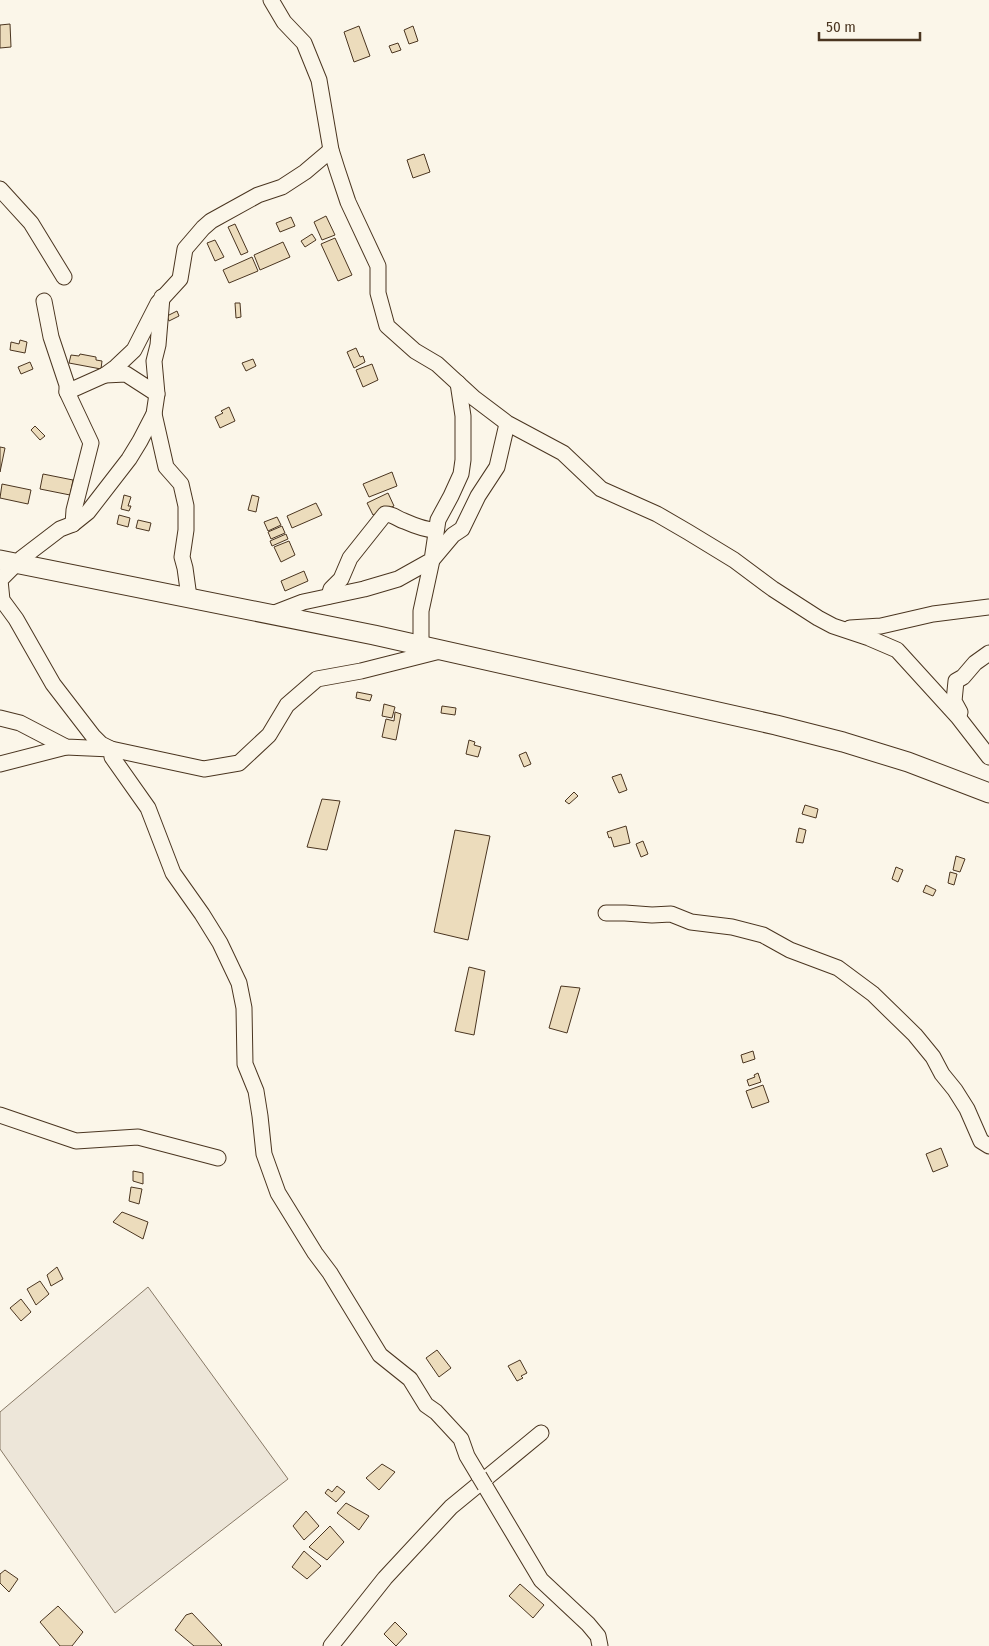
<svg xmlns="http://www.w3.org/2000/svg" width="989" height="1646" font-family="'Fira Sans Condensed',sans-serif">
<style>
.green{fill:#ede6d9;stroke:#887966}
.building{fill:#ecdcbc;stroke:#4a3520}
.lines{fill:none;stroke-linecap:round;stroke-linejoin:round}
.minor-casing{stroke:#4a3520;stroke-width:17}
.major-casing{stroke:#4a3520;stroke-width:21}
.minor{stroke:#fbf6e9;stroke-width:15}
.major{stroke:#fbf6e9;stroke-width:19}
.minor-bridge-casing{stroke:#4a3520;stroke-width:17;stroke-linecap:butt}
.minor-bridge{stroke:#fbf6e9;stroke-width:15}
</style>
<rect width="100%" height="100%" fill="#fbf6e9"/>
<path class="green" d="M148,1287L288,1479L115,1613L0,1449V1412Z"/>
<g class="building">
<path d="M10,24L11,47L0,48V25Z"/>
<path d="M359,26L370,56L354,62L344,32Z"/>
<path d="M413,26L418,41L409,44L404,30Z"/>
<path d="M398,43L401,50L392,53L389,46Z"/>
<path d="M424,154L430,172L413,178L407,160Z"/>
<path d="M326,216L335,235L322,240L314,222Z"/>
<path d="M291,217L295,226L280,232L276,223Z"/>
<path d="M235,224L248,252L241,255L228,227Z"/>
<path d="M312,234L316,240L305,247L301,241Z"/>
<path d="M335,238L352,275L338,281L321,244Z"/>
<path d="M215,240L224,257L215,261L207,243Z"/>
<path d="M283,242L290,257L260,270L254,255Z"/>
<path d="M252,257L258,271L229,283L223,270Z"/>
<path d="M235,303H240L241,317L236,318Z"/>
<path d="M177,311L179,316L169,321L167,316Z"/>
<path d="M20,340L27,342L25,353L10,350L11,342L19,344Z"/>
<path d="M356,348L360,357L363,356L365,362L354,368L347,352Z"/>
<path d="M80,354L96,357V360L102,361L101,369L69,363L71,355L79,356Z"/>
<path d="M253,359L256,366L246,371L242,363Z"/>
<path d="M30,362L33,369L21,374L18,367Z"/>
<path d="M372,364L378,380L363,387L356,370Z"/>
<path d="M229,407L235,421L220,428L215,417L223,413L221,411Z"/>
<path d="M35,426L45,436L40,440L31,430Z"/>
<path d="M0,447L5,448L0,472Z"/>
<path d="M392,472L397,486L369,497L363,484Z"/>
<path d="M43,474L73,480L70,495L40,489Z"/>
<path d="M2,484L31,490L28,504L0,498Z"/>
<path d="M388,493L394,506L373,515L367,503Z"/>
<path d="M124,495L131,497L128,506H131L129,511L121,509Z"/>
<path d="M252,495L259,497L256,512L248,510Z"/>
<path d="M316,503L322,515L292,528L287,516Z"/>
<path d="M119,515L130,518L128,527L117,524Z"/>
<path d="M277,517L281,525L268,531L264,522Z"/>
<path d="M138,520L151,523L149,531L136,528Z"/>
<path d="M282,526L285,533L271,539L268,532Z"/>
<path d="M286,534L288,539L272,546L270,541Z"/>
<path d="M289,541L295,555L281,562L274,547Z"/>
<path d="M304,571L308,581L285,591L281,581Z"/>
<path d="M357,692L372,695L370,701L356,698Z"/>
<path d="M384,704L395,707L392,718L382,716Z"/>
<path d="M442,706L456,708L455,715L441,713Z"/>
<path d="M395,712L401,714L396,740L382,737L386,719L394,721Z"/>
<path d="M469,740L475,742L474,745L481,747L478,757L466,754Z"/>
<path d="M526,752L531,764L524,767L519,755Z"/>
<path d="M621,774L627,790L619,793L612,777Z"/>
<path d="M574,792L578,796L569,804L565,801Z"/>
<path d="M322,799L340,801L327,850L307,847Z"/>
<path d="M805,805L818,809L816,818L802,814Z"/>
<path d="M626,826L630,843L614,847L611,837L609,838L607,832Z"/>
<path d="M799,828L806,830L803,843L796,842Z"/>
<path d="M455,830L490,836L468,940L434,932Z"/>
<path d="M643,841L648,854L641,857L636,844Z"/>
<path d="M956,856L965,859L960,872L953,870Z"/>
<path d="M896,867L903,870L898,882L892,879Z"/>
<path d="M950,872L957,874L954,885L948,883Z"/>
<path d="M926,885L936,890L933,896L923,892Z"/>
<path d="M469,967L485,971L474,1035L455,1031Z"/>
<path d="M561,986L580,988L567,1033L549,1028Z"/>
<path d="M753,1051L755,1059L743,1063L741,1055Z"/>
<path d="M758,1073L761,1082L749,1086L747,1080L755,1077L754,1075Z"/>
<path d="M763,1085L769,1102L752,1108L746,1091Z"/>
<path d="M941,1148L948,1166L933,1172L926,1154Z"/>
<path d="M133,1171L143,1173V1184L133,1181Z"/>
<path d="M131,1187L142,1189L139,1204L129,1201Z"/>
<path d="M122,1212L148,1222L143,1239L113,1222Z"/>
<path d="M57,1267L63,1279L51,1286L47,1275Z"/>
<path d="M40,1281L49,1294L36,1305L27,1289Z"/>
<path d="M21,1299L31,1312L21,1321L10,1308Z"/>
<path d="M437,1350L451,1368L439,1377L426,1358Z"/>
<path d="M520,1360L527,1373L521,1376L523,1378L517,1381L508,1366Z"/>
<path d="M382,1464L395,1472L379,1490L366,1478Z"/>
<path d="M337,1486L345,1492L336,1502L325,1493L328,1489L332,1492Z"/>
<path d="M346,1503L369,1516L359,1530L337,1513Z"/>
<path d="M306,1511L319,1526L304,1540L293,1526Z"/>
<path d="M330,1526L344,1542L327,1560L309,1547Z"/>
<path d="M304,1551L321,1566L307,1579L292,1567Z"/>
<path d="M5,1570L18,1579L9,1592L0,1583V1574Z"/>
<path d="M520,1584L544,1605L533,1618L509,1596Z"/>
<path d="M58,1606L83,1632L72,1646H60L40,1622Z"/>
<path d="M192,1613L222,1645L221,1646H194L175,1630L186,1615Z"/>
<path d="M395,1622L407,1634L396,1646L384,1634Z"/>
</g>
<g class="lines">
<defs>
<g id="minor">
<path d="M271,0L284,22L304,43L319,80L331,150L337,169L348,202L378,266V293L387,326L415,351L437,364L474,398L507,423L563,453L601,489L657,514L688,532L734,560L773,589L818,618L833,626L869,638L897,650L958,717L989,757"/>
<path d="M0,189L31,223L64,277"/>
<path d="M162,297L158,345L154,361L157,394L154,414L140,441L129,459L88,512L73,524L60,529L22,558L0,580L2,600L16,619L53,684L93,736L101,744L111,749L112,757L148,808L173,873L202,914L220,943L239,983L244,1008L245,1064L256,1091L260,1116L264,1154L278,1193L315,1253L330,1273L380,1355L410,1379L426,1405L436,1412L461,1439L467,1456L479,1476"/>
<path d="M44,301L51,337L67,385V392L91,443L74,510L73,524"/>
<path d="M105,375L126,374L157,394"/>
<path d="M67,392L105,375L116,367L134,350L158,303L180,279L185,249L203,228L211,221L258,195L282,187L305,172L331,150"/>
<path d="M154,414L166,467L181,484L186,506V530L182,557L185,568L189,597"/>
<path d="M329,596L331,589L341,579L350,558L385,514C392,513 397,519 404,521C413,525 426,530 435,530"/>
<path d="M272,614L303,602L364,589L398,579L432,560L438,520L451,496L461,474L463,460V416L458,383"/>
<path d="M850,628L881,626L933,614L989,607"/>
<path d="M419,645L421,639V611L432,560L453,535L462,529L478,496L497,467L507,424"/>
<path d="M959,716L960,712L954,701L956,681L963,677L975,663L989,653"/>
<path d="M0,718L20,723L66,747L111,749L204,769L239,763L269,735L287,705L317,679L361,671L440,651"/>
<path d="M0,764L66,747"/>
<path d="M606,913H625L652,915L671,914L691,922L732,927L763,935L790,950L838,968L873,994L915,1035L933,1057L942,1074L955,1090L967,1109L981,1141L989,1146"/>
<path d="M0,1115L76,1141L138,1137L218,1158"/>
<path d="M485,1486L541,1580L588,1624L598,1636L600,1646"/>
<path d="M331,1646L385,1578L451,1507L541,1433"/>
</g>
<path id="major" d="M0,560L374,635L776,725L843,742L908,762L989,793"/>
</defs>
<use href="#minor" class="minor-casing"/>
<use href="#major" class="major-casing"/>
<use href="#minor" class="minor"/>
<use href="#major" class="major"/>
<defs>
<path id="minor-bridge" d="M479,1476L485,1486"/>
</defs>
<use href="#minor-bridge" class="minor-bridge-casing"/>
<use href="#minor-bridge" class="minor-bridge"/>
</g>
<path d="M819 32v8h101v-8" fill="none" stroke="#4a3520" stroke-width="2.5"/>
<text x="826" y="32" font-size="15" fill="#4a3520" stroke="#fbf6e9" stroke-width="4" paint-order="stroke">50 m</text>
</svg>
